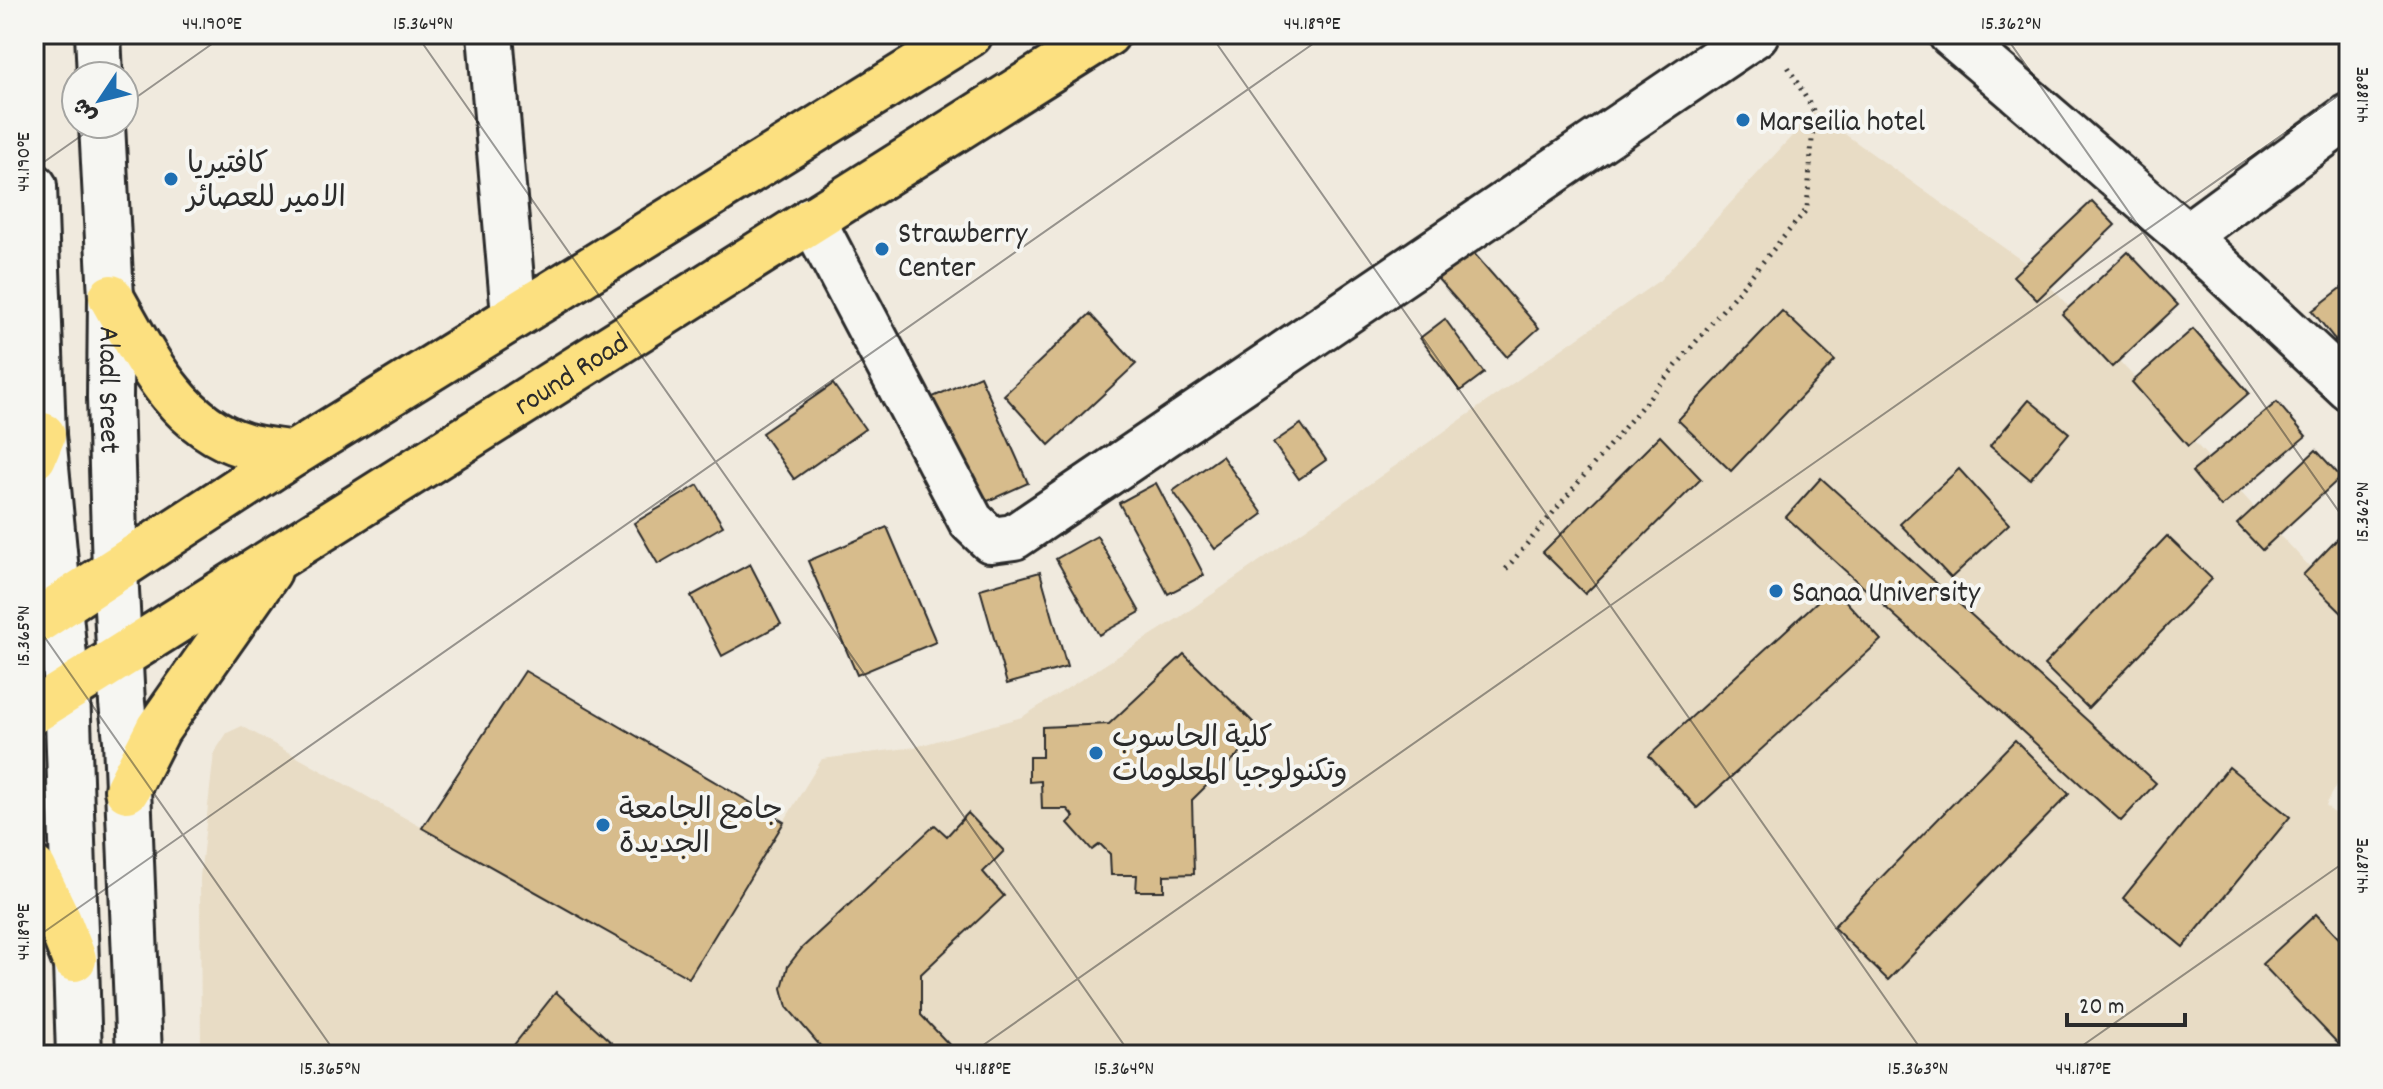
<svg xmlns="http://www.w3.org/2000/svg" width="2383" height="1089" font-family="Dekko,'Playpen Sans Arabic',sans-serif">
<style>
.built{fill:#e8dcc5}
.building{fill:#d7bc8c;stroke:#2b2b2b;stroke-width:2}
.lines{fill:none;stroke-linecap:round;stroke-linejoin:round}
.minor-casing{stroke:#2b2b2b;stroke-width:50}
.major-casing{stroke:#2b2b2b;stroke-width:50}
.path{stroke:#2b2b2b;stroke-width:5;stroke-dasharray:2 6;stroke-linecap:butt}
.minor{stroke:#f6f6f2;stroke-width:44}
.major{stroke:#fce080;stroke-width:44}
.ticks{fill:none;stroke:#2b2b2b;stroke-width:2;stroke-opacity:0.45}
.poi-dot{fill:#1f6fb2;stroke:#f6f6f2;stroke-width:3}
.labels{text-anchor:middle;stroke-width:8;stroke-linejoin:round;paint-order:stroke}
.poi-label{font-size:30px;fill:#2b2b2b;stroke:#f6f6f2;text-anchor:start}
.street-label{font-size:30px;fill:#2b2b2b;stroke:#f6f6f2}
.neatline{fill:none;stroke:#2b2b2b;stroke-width:3}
.ticks-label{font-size:20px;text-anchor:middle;fill:#2b2b2b}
</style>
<rect width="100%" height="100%" fill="#f0eade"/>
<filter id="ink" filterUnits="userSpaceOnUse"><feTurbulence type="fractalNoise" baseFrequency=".0125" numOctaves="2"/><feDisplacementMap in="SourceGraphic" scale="16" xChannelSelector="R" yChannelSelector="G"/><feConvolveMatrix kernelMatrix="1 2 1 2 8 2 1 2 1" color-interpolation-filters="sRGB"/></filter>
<g filter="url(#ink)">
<path class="built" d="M1814,112L2035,270L2322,580L2349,602V763L2326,805L2349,829V1055H201L200,877L214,753L227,733L242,726L689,978L822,759L915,747L1022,717L1180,617L1660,280Z"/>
<g class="building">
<path d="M2092,201L2115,225L2037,300L2013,276Z"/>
<path d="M1471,250L1539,328L1507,357L1438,279Z"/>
<path d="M2128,252L2178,305L2112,367L2062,314Z"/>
<path d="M2349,282V357L2312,311Z"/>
<path d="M1782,311L1835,361L1731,471L1678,420Z"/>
<path d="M1090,314L1136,364L1049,445L1004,395Z"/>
<path d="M1445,319L1484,373L1460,391L1420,338Z"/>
<path d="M2193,329L2249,393L2188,446L2132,382Z"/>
<path d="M980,376L1028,483L957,515L908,408Z"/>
<path d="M833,384L865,429L794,479L762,433Z"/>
<path d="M2029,400L2069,433L2030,479L1990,446Z"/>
<path d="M2277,402L2306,436L2221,507L2192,472Z"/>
<path d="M1301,424L1326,460L1299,479L1273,443Z"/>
<path d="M1660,436L1701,479L1585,594L1543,552Z"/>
<path d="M2316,450L2341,477L2262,550L2237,524Z"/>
<path d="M1222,456L1263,514L1215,549L1173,491Z"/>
<path d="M1959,469L2009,524L1951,578L1900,524Z"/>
<path d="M1821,478L2156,783L2121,821L1786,517Z"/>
<path d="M1156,483L1204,575L1168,594L1119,503Z"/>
<path d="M698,485L723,526L658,564L634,523Z"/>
<path d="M887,527L936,642L857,675L808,561Z"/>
<path d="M2349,527V620L2303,575Z"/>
<path d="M1097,536L1140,612L1099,635L1056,559Z"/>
<path d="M2167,536L2212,579L2088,708L2044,665Z"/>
<path d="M750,564L781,624L722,656L691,596Z"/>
<path d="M1040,572L1067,667L1007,684L980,589Z"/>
<path d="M1833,587L1881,640L1697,808L1649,756Z"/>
<path d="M1184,654L1262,731L1192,800L1194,874L1164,875V891H1136L1137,875H1111L1110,854L1100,844L1092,850L1068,823L1074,817L1067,809H1042L1041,781L1029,782V757H1042V727L1109,724Z"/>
<path d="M525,671L784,822L689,978L422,828Z"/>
<path d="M2015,740L2069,794L1888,980L1833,927Z"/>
<path d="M2229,767L2290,817L2183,947L2123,898Z"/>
<path d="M968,813L1004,851L983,872L1004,896L921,974V1015L959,1055H828L787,1007L782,988L788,966L802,948L935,825L947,836Z"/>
<path d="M2316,914L2349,949V1055L2262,964Z"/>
<path d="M556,992L625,1055H506Z"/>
</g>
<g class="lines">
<defs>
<g id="minor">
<path d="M98,34L100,76"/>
<path d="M490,34L514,315"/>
<path d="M1951,34L2186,236L2349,388"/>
<path id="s1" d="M102,124L111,297L110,397L115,571L122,703L126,740L139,1055"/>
<path d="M34,186L43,435L67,688L79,1055"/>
<path d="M812,219L971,521L991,540L1014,537L1756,34"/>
<path d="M2186,236L2349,116"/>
</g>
<g id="major">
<path d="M111,297C143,353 177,426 244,445C260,450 277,451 293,454"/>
<path d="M34,457L43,435"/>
<path d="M34,623L293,454L970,34"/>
<path id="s2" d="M34,711L1107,34"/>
<path d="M127,790L158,729L269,571"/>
<path d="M34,869L59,921L74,959"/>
</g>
</defs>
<use href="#minor" class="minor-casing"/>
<use href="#major" class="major-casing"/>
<path class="path" d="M1506,569L1807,209L1814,112L1786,63"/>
<use href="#minor" class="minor"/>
<use href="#major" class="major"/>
</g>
</g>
<path class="ticks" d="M416,34L1131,1055M1210,34L1925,1055M2004,34L2349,526M124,106L226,34M34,169L98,124M34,622L337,1055M34,939L1327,34M969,1055L2349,88M2069,1055L2349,859"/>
<g class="poi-dot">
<circle cx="1743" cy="120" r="8"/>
<circle cx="171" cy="179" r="8"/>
<circle cx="882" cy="249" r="8"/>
<circle cx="1776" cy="591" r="8"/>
<circle cx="1096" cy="753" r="8"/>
<circle cx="603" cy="825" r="8"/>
</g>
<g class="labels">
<g class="poi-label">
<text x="1759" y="130">Marseilia hotel</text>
<text x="187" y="172">كافتيريا<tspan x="187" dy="34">الامير للعصائر</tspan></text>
<text x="898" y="242">Strawberry<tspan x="898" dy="34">Center</tspan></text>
<text x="1792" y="601">Sanaa University</text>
<text x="1112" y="746">كلية الحاسوب<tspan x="1112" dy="34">وتكنولوجيا المعلومات</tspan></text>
<text x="619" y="818">جامع الجامعة<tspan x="619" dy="34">الجديدة</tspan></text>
</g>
<g class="street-label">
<text dy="10" stroke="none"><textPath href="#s2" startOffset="634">round Road</textPath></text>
<text dy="10" stroke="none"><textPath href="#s1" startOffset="266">Aladl Sreet</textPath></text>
</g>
</g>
<rect width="2383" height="1089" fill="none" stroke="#f6f6f2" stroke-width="88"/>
<g transform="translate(100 100) rotate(235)"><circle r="38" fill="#f6f6f2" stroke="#a5a5a2" stroke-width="2"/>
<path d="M0-6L14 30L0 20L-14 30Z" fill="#1f6fb2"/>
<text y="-12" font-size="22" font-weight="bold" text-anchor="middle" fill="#2b2b2b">ش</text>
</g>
<path d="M2067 1013v12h118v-12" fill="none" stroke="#2b2b2b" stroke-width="4"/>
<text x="2079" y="1013" font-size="24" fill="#2b2b2b" stroke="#f6f6f2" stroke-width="6" paint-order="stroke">20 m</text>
<rect x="44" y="44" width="2295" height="1001" class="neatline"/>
<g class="ticks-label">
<text x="212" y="29">44.190°E</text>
<text x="423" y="29">15.364°N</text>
<text x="1312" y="29">44.189°E</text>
<text x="2011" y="29">15.362°N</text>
<text transform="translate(2361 95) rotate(-90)" y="7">44.188°E</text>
<text transform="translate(22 162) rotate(-90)" y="7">44.190°E</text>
<text transform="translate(2361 512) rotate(-90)" y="7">15.362°N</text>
<text transform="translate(22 636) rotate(-90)" y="7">15.365°N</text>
<text transform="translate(2361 866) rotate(-90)" y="7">44.187°E</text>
<text transform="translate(22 932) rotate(-90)" y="7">44.189°E</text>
<text x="330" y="1074">15.365°N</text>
<text x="983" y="1074">44.188°E</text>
<text x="1124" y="1074">15.364°N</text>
<text x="1918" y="1074">15.363°N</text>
<text x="2083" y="1074">44.187°E</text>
</g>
</svg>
